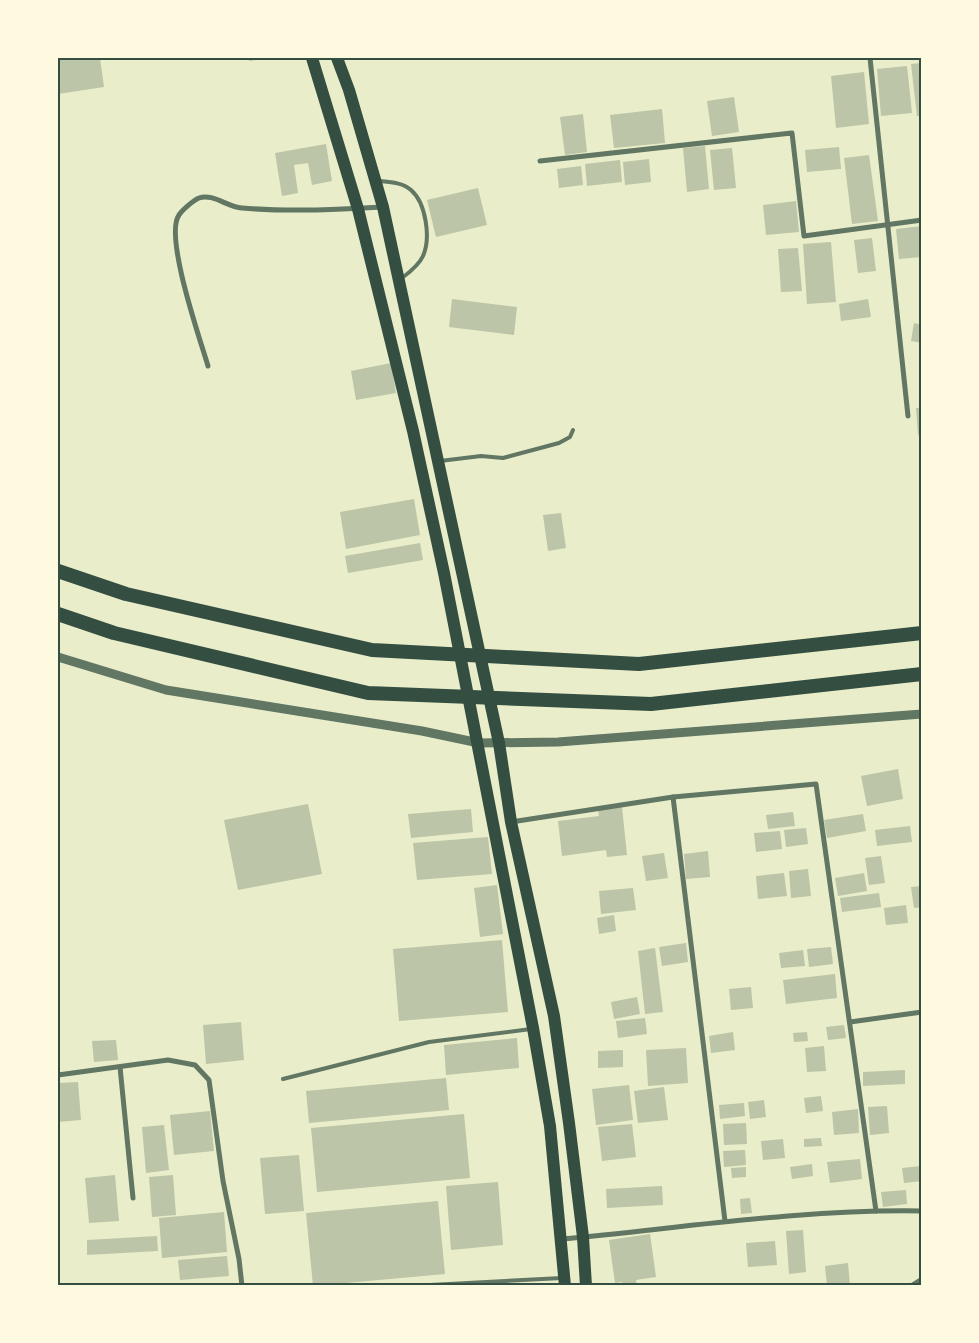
<svg xmlns="http://www.w3.org/2000/svg" width="979" height="1343" font-family="Cabin,sans-serif">
<style>
.building{fill:#bcc5a7}
.lines{fill:none;stroke-linecap:round;stroke-linejoin:round}
.service{stroke:#617663;stroke-width:4}
.minor{stroke:#617663;stroke-width:5}
.tertiary{stroke:#617663;stroke-width:9}
.primary{stroke:#344e41;stroke-width:12}
.trunk{stroke:#344e41;stroke-width:14}
.neatline{fill:none;stroke:#344e41;stroke-width:2}
</style>
<rect width="100%" height="100%" fill="#e9edc9"/>
<g class="building">
<path d="M58,58H100L104,87L58,94Z"/>
<path d="M249,58H262V59L249,61Z"/>
<path d="M922,63V116H917L911,64Z"/>
<path d="M907,66L912,113L881,116L877,69Z"/>
<path d="M864,72L869,124L836,128L831,76Z"/>
<path d="M734,97L739,132L712,136L707,101Z"/>
<path d="M662,109L665,143L614,148L610,115Z"/>
<path d="M583,114L587,152L565,155L560,117Z"/>
<path d="M326,144L332,181L312,185L308,163L294,165L298,193L282,196L275,153Z"/>
<path d="M705,146L709,189L687,192L683,148Z"/>
<path d="M839,147L841,169L807,172L805,150Z"/>
<path d="M732,148L736,188L714,190L710,150Z"/>
<path d="M869,155L878,221L852,224L844,158Z"/>
<path d="M649,159L651,182L625,185L623,162Z"/>
<path d="M620,160L622,182L587,186L585,164Z"/>
<path d="M581,166L583,185L559,188L557,169Z"/>
<path d="M478,188L487,225L436,237L427,200Z"/>
<path d="M796,201L799,232L766,235L763,205Z"/>
<path d="M922,226V257L899,259L896,229Z"/>
<path d="M872,238L876,271L858,273L854,240Z"/>
<path d="M831,242L836,302L807,304L803,244Z"/>
<path d="M798,248L802,291L781,292L778,249Z"/>
<path d="M452,299L517,307L514,335L449,327Z"/>
<path d="M868,299L871,317L841,321L839,304Z"/>
<path d="M914,323L922,325V343L911,341Z"/>
<path d="M391,363L396,393L356,400L351,371Z"/>
<path d="M916,408H922V434L918,435Z"/>
<path d="M414,499L420,535L346,549L340,512Z"/>
<path d="M561,513L566,548L548,551L543,515Z"/>
<path d="M420,543L423,560L348,573L345,556Z"/>
<path d="M898,769L903,799L867,806L861,776Z"/>
<path d="M308,804L322,874L238,890L224,820Z"/>
<path d="M622,807L627,855L607,857L606,850L562,856L558,821L599,816L598,810Z"/>
<path d="M471,809L473,832L411,838L408,814Z"/>
<path d="M793,812L795,826L768,829L766,815Z"/>
<path d="M863,814L866,831L827,838L824,820Z"/>
<path d="M910,826L912,842L877,846L875,830Z"/>
<path d="M806,828L808,844L786,847L784,830Z"/>
<path d="M780,831L782,849L756,852L754,833Z"/>
<path d="M488,837L492,874L417,880L413,843Z"/>
<path d="M708,851L710,877L686,879L684,854Z"/>
<path d="M664,853L668,878L646,881L642,856Z"/>
<path d="M881,856L885,883L869,885L865,858Z"/>
<path d="M808,869L811,896L791,898L789,871Z"/>
<path d="M784,873L787,896L758,899L756,876Z"/>
<path d="M864,873L867,891L838,896L835,878Z"/>
<path d="M497,885L503,934L480,937L474,888Z"/>
<path d="M922,886V907L914,908L911,887Z"/>
<path d="M633,888L636,910L601,914L599,891Z"/>
<path d="M879,893L881,907L842,912L840,898Z"/>
<path d="M906,905L908,923L886,925L884,908Z"/>
<path d="M614,915L616,931L599,934L597,918Z"/>
<path d="M502,940L508,1012L399,1021L393,949Z"/>
<path d="M686,943L688,962L662,966L659,947Z"/>
<path d="M831,947L833,964L809,967L807,949Z"/>
<path d="M655,948L663,1012L645,1014L638,951Z"/>
<path d="M803,950L805,966L781,968L779,953Z"/>
<path d="M835,974L837,998L786,1004L783,980Z"/>
<path d="M751,987L753,1008L731,1010L729,989Z"/>
<path d="M637,997L640,1014L614,1019L611,1002Z"/>
<path d="M645,1018L647,1034L618,1038L616,1021Z"/>
<path d="M241,1022L244,1060L206,1064L203,1025Z"/>
<path d="M844,1025L846,1038L828,1040L826,1027Z"/>
<path d="M733,1032L735,1050L711,1053L709,1036Z"/>
<path d="M807,1032L808,1041L794,1042L793,1033Z"/>
<path d="M517,1038L519,1068L446,1075L444,1045Z"/>
<path d="M116,1040L118,1060L94,1062L92,1041Z"/>
<path d="M824,1046L826,1071L807,1072L805,1048Z"/>
<path d="M686,1048L688,1083L648,1086L646,1050Z"/>
<path d="M623,1050V1067L598,1068V1051Z"/>
<path d="M905,1070V1084L863,1086V1072Z"/>
<path d="M446,1078L449,1110L309,1123L306,1091Z"/>
<path d="M78,1082L81,1120L58,1122V1083Z"/>
<path d="M629,1085L633,1120L596,1125L592,1089Z"/>
<path d="M664,1087L668,1120L638,1123L634,1091Z"/>
<path d="M821,1096L823,1111L806,1113L804,1098Z"/>
<path d="M764,1100L766,1117L750,1119L748,1102Z"/>
<path d="M744,1103L745,1116L720,1119L719,1105Z"/>
<path d="M887,1106L889,1133L870,1135L868,1107Z"/>
<path d="M858,1109L859,1133L834,1135L832,1112Z"/>
<path d="M210,1111L214,1151L174,1155L170,1115Z"/>
<path d="M464,1114L470,1178L317,1192L311,1128Z"/>
<path d="M746,1123L747,1144L724,1145L723,1124Z"/>
<path d="M632,1124L636,1157L602,1161L598,1127Z"/>
<path d="M164,1125L169,1170L146,1173L142,1127Z"/>
<path d="M821,1138L822,1146L804,1147V1139Z"/>
<path d="M783,1139L785,1158L763,1160L761,1141Z"/>
<path d="M745,1150L746,1165L724,1167L723,1151Z"/>
<path d="M299,1155L304,1211L265,1214L260,1158Z"/>
<path d="M860,1159L862,1179L830,1183L827,1162Z"/>
<path d="M812,1164L813,1176L792,1179L790,1167Z"/>
<path d="M921,1166L922,1181L904,1183L902,1168Z"/>
<path d="M746,1167V1177L732,1178L731,1168Z"/>
<path d="M115,1175L119,1221L89,1223L85,1178Z"/>
<path d="M173,1175L176,1215L152,1217L149,1177Z"/>
<path d="M498,1182L503,1245L451,1250L446,1186Z"/>
<path d="M662,1186L663,1205L607,1208L606,1189Z"/>
<path d="M906,1190L907,1204L883,1207L881,1192Z"/>
<path d="M750,1198L752,1213L741,1214L740,1199Z"/>
<path d="M438,1201L445,1274L313,1286L306,1213Z"/>
<path d="M224,1212L227,1252L162,1258L159,1218Z"/>
<path d="M803,1230L806,1272L789,1274L786,1231Z"/>
<path d="M650,1234L656,1277L636,1280L637,1286H623L622,1282L615,1283L609,1240Z"/>
<path d="M157,1236L158,1251L87,1255V1240Z"/>
<path d="M775,1241L777,1265L748,1267L746,1243Z"/>
<path d="M227,1256L229,1276L180,1280L178,1260Z"/>
<path d="M848,1263L850,1286H827L825,1266Z"/>
</g>
<g class="lines">
<g class="service">
<path d="M378,181C389,182 402,182 411,190C426,203 431,238 423,256C419,265 410,272 402,278"/>
<path d="M440,461L481,456L503,458L559,443L570,437L573,430"/>
<path d="M283,1079L429,1042L531,1029"/>
<path d="M411,1286L562,1278"/>
</g>
<g class="minor">
<path d="M870,58L908,416"/>
<path d="M540,161L792,133L804,236L922,220"/>
<path d="M208,366C200,339 164,236 179,215C182,210 194,200 199,198C213,193 227,207 242,208C289,212 336,210 382,207"/>
<path d="M673,797L725,1221"/>
<path d="M511,822L673,797L816,784L876,1211"/>
<path d="M850,1022L922,1012"/>
<path d="M120,1067L133,1198"/>
<path d="M58,1075L168,1060L195,1065L209,1080L223,1181L239,1259L242,1286"/>
<path d="M562,1239C682,1228 801,1209 922,1211"/>
<path d="M911,1286L922,1279"/>
</g>
<path class="tertiary" d="M58,657L166,690L422,731L479,743L558,742L922,714"/>
<g class="primary">
<path d="M312,58L358,209L413,431L444,573L533,1028L550,1126L565,1286"/>
<path d="M337,58L349,90L383,207L499,743L511,822L554,1016L569,1123L583,1237L586,1286"/>
</g>
<g class="trunk">
<path d="M58,571L126,594L372,650L639,664L922,633"/>
<path d="M58,614L114,633L368,693L651,704L922,674"/>
</g>
</g>
<rect width="979" height="1343" fill="none" stroke="#fefae0" stroke-width="118"/>
<rect x="59" y="59" width="861" height="1225" class="neatline"/>
</svg>
